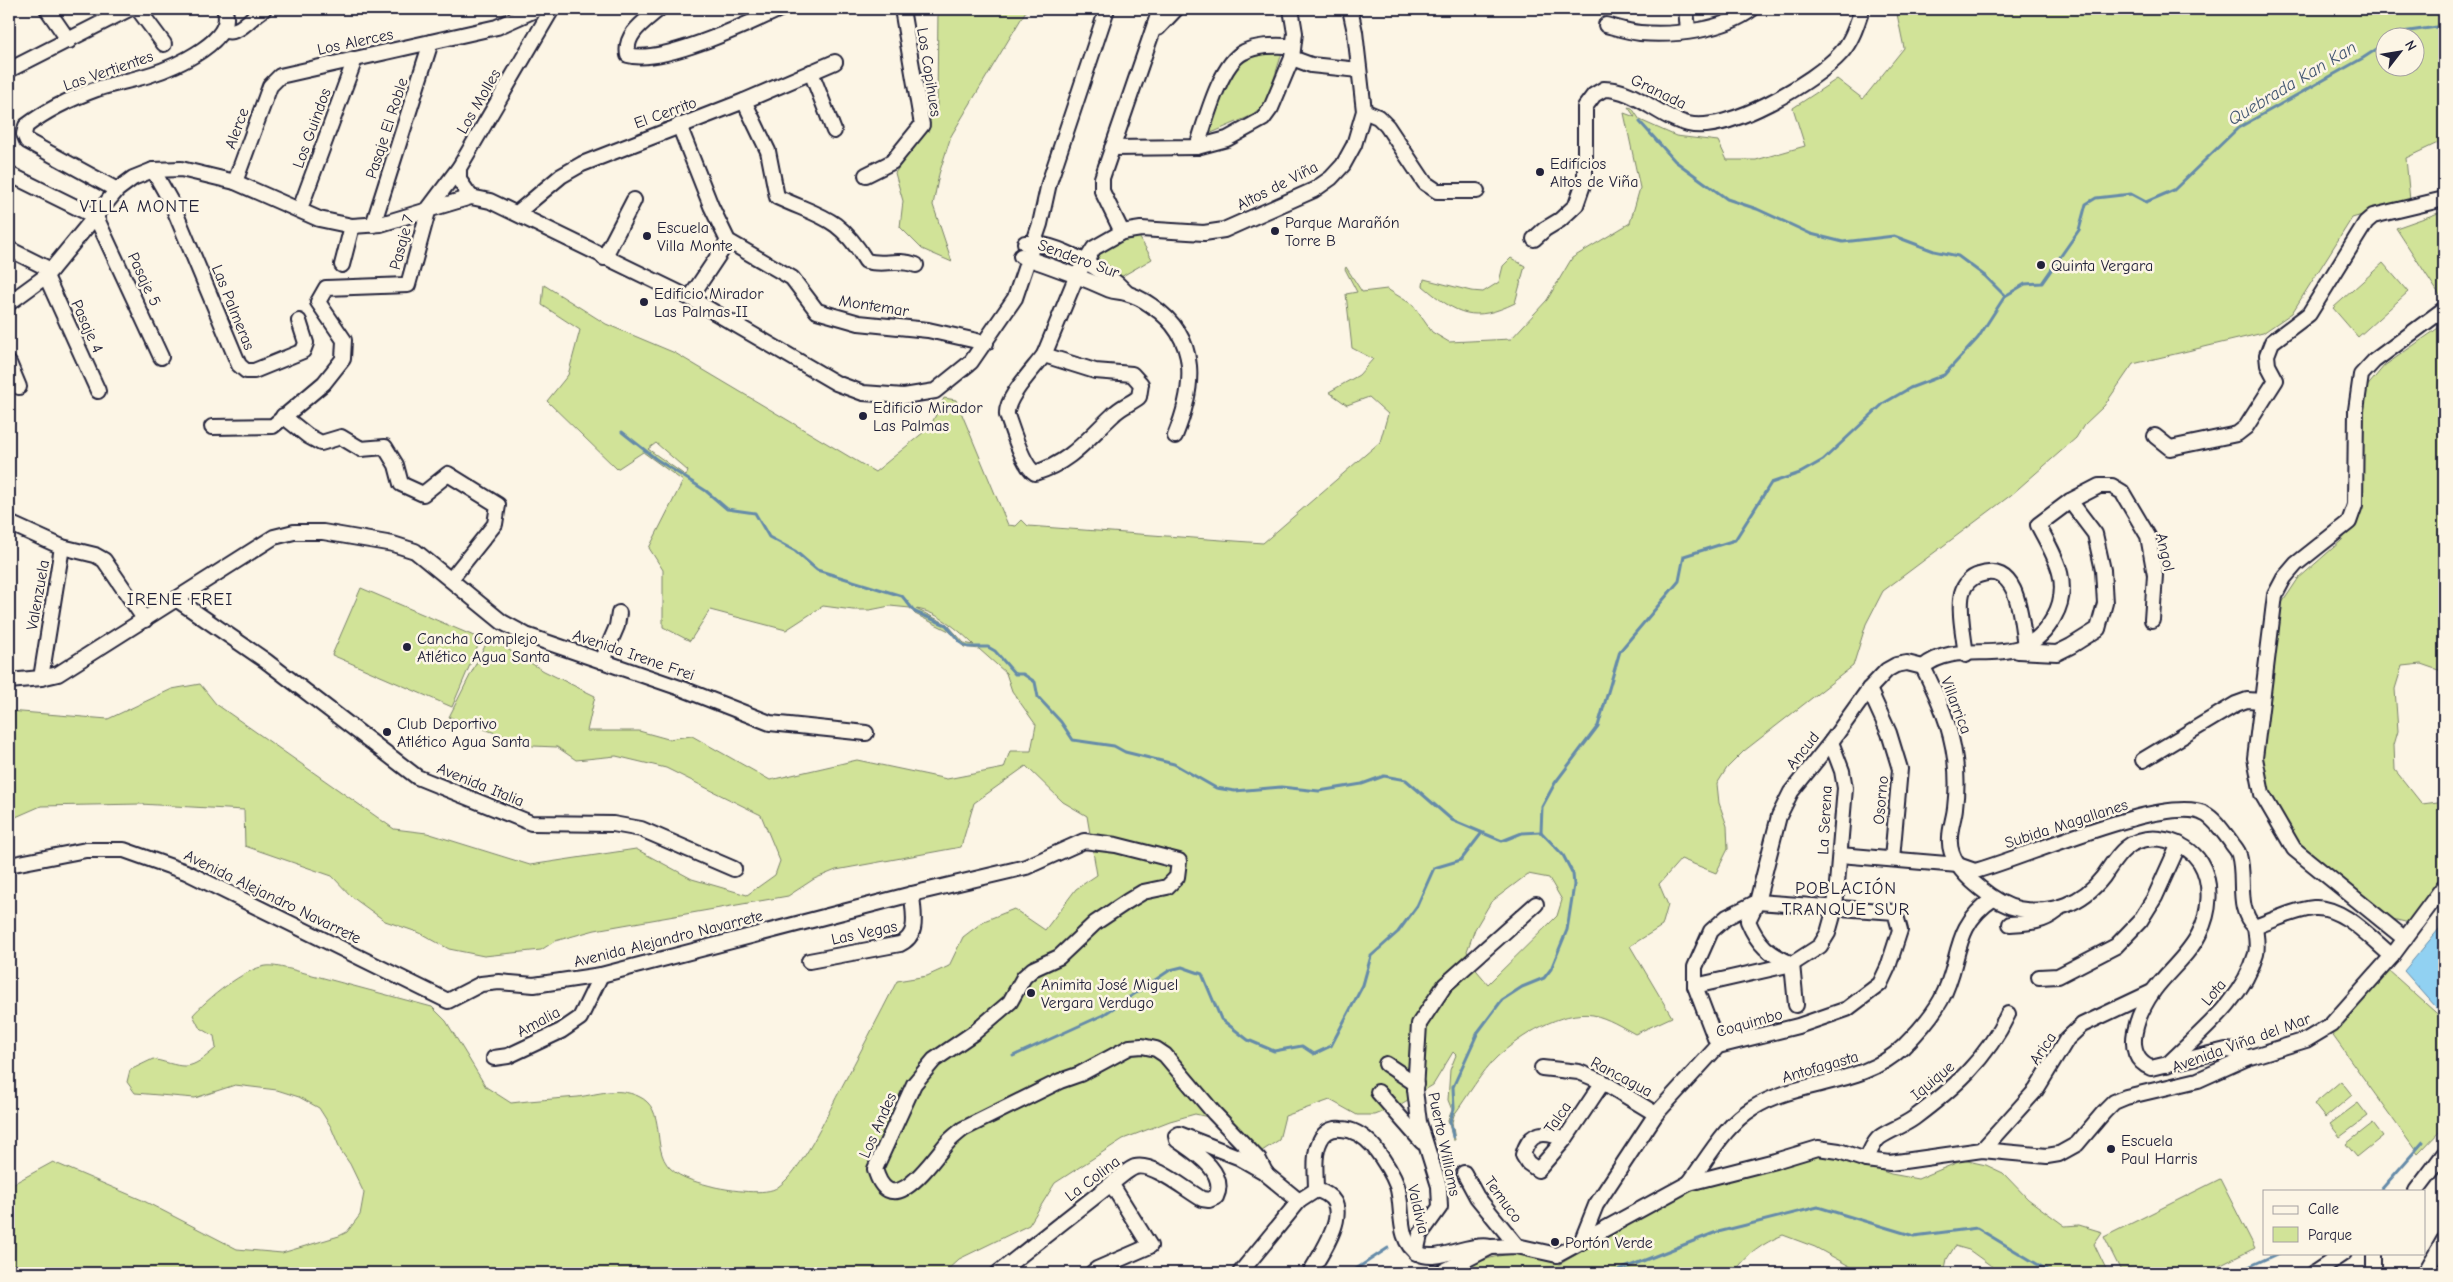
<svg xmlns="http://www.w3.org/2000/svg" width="2453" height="1282" font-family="'Comic Neue',sans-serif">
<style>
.green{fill:#d1e398;stroke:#7a826a;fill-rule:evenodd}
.water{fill:#91d1f2;stroke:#658ba9}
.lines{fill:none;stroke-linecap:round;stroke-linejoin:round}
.stream{stroke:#658ba9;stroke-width:3}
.minor-casing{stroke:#22223b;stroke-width:18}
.minor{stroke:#fcf5e5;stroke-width:14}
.poi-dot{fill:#22223b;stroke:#fcf5e5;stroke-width:2}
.labels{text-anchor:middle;stroke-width:5;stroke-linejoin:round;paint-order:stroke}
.street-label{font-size:16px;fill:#22223b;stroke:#fcf5e5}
.poi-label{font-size:16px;fill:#22223b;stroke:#fcf5e5;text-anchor:start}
.water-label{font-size:18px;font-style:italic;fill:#435772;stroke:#fcf5e5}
.neighbourhood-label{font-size:18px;letter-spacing:1px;fill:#22223b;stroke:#fcf5e5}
</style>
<rect width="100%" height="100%" fill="#fcf5e5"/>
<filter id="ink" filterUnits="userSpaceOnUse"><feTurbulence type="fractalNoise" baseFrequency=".02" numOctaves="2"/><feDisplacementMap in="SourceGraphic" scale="10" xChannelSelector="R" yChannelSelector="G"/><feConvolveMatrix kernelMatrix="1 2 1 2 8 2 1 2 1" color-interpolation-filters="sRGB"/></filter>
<g filter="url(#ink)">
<g class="green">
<path d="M938,9H1027L951,136L939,174L933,205L952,262L922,249L900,227L903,201L895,173L927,126L937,106Z"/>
<path d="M1883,9H2444V140L2406,158L2410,201L2352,218L2292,313L2263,333L2133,364L2104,406L2084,425L2076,438L2011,495L1883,591L1866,624L1853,666L1744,751L1727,768L1717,784L1719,803L1727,826L1728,849L1716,873L1681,859L1659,884L1668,905L1662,926L1630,946L1672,1017L1635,1034C1622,1027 1608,1018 1593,1015C1561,1010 1520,1036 1497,1057C1482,1071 1467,1097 1454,1115L1452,1122L1455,1140H1453L1448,1120L1452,1110L1448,1100L1450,1070L1456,1055L1453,1052L1433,1085L1396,1107L1375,1115H1357L1330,1100L1285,1116L1279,1140L1262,1151L1231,1122L1195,1114L1170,1121L1123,1139L1055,1183L1029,1225L959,1259L944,1273H9V1186L53,1162L142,1200L237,1249L282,1253L339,1236L347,1232L360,1215L364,1193L350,1164L341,1151L331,1127L319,1108L299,1097L277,1090L235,1085L195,1098L135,1093L127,1082L130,1070L153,1059C188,1068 188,1072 216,1048L214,1036L199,1027L193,1015C206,1000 245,968 266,966C274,965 283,968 290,969L432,1007L446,1021L486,1087L511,1103C533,1100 556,1099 578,1097C599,1094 617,1087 638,1096C668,1109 650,1148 670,1168C681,1179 700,1183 715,1187C729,1190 767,1196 778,1187C803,1169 825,1119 839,1092C859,1055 878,1018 897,981L927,976L949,966L963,937L984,921L1014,909L1045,930L1076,889L1097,875L1087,816L1063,802L1026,766L974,803L961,847L836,870L814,879L788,896L595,930L555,941L541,950L484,956L449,949L420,933L385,921L352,897L332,876L245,846L244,810L140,804L41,806L9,820V711L108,719L172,689L200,684L216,704L394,829L427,833L530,865L636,849L692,879L747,895L775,875L780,861L761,815L666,768L616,756L576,760L557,747L533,746L449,717L489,638L544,671L595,696L587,731H639L668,739L692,736L770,780L857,760L947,779L1004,768L1010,751H1031L1036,725L1012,691L1006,673L979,649L964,647L949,631L915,614L910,608L890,606L870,610H853L823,606L786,630L710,610L690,641L663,627V570L649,548L683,481L643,452L617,469L547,401L568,375L580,330L542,305L544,285L606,324L675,353L875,472L930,427L944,398L956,400L1008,525L1016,526L1022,520L1028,526L1263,543L1380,442L1388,414L1369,397L1347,405L1329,392L1359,375L1373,359L1352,348L1346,294L1357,292L1345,269L1346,267L1362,292L1387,289L1413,305L1432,332L1449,342L1511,339L1547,300L1572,258L1630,223L1640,188L1624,113L1635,117L1628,107L1632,108L1640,120L1676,136L1718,141L1727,160H1756L1805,146L1793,108L1837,79L1863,99L1904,48L1897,14ZM2386,38H2416V68H2386ZM656,443L688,471L686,476L648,449ZM916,609C938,612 959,630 974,645L964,643L947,624ZM1528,874L1549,878L1562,900L1557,916L1488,984L1472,965L1467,951L1475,929L1491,902Z"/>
<path d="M1256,52L1282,53L1266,104L1253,115L1209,134L1232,66Z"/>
<path d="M2444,211V294L2441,297L2396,228Z"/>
<path d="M1137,233L1152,259L1119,278L1094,261C1101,244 1121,239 1137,233Z"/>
<path d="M1511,258L1525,266L1515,303C1474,323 1457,315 1423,286L1424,279L1471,291L1483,292L1499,282L1503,266Z"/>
<path d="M2383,263L2408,292L2358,337L2333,308Z"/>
<path d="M2444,324V672L2421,664L2402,666L2395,689L2398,731L2394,745L2395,770L2422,804L2438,802L2444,794V885L2410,923L2392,919L2298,849L2265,792L2259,760L2278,609L2298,579L2342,540L2351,527L2361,394L2384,366Z"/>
<path d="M361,588L481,639L452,707L332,655Z"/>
<path d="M2388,970L2444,1020V1127L2418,1154L2331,1033Z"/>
<path d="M2341,1081L2352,1095L2325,1118L2314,1104Z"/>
<path d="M2358,1103L2368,1116L2340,1137L2330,1124Z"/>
<path d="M2373,1123L2383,1136L2357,1157L2346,1144Z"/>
<path d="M1826,1152L1891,1174L1918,1179L1963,1160L1986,1165L2003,1173L2028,1199L2065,1226L2079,1225L2102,1232L2094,1244L2108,1273H2001L1969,1250L1955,1246L1947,1259L1944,1273H1862L1815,1247L1783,1235C1763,1243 1746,1255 1734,1273H1473L1468,1266C1511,1249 1517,1253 1560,1264L1699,1184Z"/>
<path d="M2220,1179L2255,1248L2205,1273H2122L2104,1237Z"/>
</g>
<path class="water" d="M2444,923V1016L2404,971Z"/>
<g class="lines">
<g class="stream">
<path d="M2393,38L2402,32L2444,26"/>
<path d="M1640,122L1675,161L1727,199L1757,209L1811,234L1843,242L1894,236L1934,251L1958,256L1985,276L2005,296"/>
<path d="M622,432L656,459L706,491L727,509L755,513L769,537L795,551L817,570L902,596L915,612L946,625L962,644L968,647H988L995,651L1015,674H1023L1035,682L1038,697L1061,722L1073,740L1114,746L1125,752L1174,764L1216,788L1235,791L1281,787L1319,791L1362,784L1384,776L1406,780L1452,820L1502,841L1522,833L1541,832"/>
<path d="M1541,832L1542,807L1555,783L1598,726L1620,651L1679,581L1684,556L1735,540L1771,483L1800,473L1823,460L1884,403L1910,388L1944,375L1978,338L2005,296L2025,284L2042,283L2079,230L2086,204L2096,198L2131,194L2146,202L2174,190L2238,128L2363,58L2386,43"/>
<path d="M1013,1056L1103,1015L1170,970L1182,967L1202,974L1221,1019L1248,1040L1274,1051L1302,1046L1314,1054L1331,1046L1363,985L1371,956L1398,932L1417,906L1434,868L1461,860L1481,834"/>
<path d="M1453,1137L1450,1121L1454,1108L1453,1087L1478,1032L1502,1000L1522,987L1544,978L1551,969L1567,930L1574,885L1573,874L1563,855L1541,832"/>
<path d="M2380,1191L2423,1142"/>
<path d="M1350,1273L1388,1248"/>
<path d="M1612,1273L1714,1233L1818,1207L1914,1236L1977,1228L2052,1273"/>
<path d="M2235,1273L2279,1253"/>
</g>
<defs>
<g id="minor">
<path d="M47,9L69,41"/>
<path d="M138,9L164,44"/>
<path d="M659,9C644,22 624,34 628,55C661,65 748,24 780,9"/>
<path d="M1686,9L1688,30"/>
<path d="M1606,25C1617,28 1629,32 1640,33C1675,36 1725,30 1752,9"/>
<path d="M1158,28L1176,9"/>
<path d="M223,30C239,37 251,16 264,9"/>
<path d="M1292,58L1311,65L1359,70"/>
<path d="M9,70L129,9"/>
<path d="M811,72L834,131"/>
<path d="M744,101L768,151L777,197C820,217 839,216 866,261C885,266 895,258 916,265"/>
<path d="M1364,111L1378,117L1387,126L1425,183L1437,191H1477"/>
<path d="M679,125L711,206L728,241L792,278L817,311L859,323L928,330L986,343"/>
<path d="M1197,147C1205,123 1220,63 1244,52C1259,44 1277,46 1293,46"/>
<path d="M1112,148L1197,147L1227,139L1263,119L1271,108L1292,58L1295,33L1291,9"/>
<path d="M459,168V180L471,197"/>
<path d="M153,170L171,202L239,365L246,371H254L303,351L306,343L299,321"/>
<path d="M9,174L96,217L161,357"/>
<path d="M866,175L892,162L922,125L902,9"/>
<path d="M235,182L270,86L280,76L497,27L537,9"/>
<path d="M117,190L27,141L24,134L26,126C47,110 72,98 97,89C115,83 134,80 152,74C175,67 238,39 224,9"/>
<path d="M300,209L355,59"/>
<path d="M517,213L561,176L582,164L744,101L835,62"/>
<path d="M373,225L431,42"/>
<path d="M1122,232L1102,191V178L1157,18L1163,9"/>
<path d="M1534,239L1545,229L1560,220L1576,205L1585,179V107L1594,95L1604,89C1636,89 1658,117 1688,124C1727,134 1815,82 1841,53C1852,41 1857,24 1862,9"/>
<path d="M1025,243C1056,242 1106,270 1127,293"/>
<path d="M9,249L51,270"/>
<path d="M1021,256C1051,266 1081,277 1110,290C1115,292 1120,291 1125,293C1134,295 1145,301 1152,306C1201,339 1194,389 1175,436"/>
<path d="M604,258L634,200"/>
<path d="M342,265L352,226"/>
<path d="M46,276L98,391"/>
<path d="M690,298L728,241"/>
<path d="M9,303L46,276L117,190L133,178L153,170L181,169L235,182L319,219L352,226L381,224L471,197L490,201L690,298L836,383L863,393L904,396L935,391L971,362L1015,298L1040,224L1049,183L1107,9"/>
<path d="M1044,355L1077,275L1094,248L1122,232L1141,229L1204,233L1224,230L1314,190L1331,178L1343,165L1354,145L1364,111L1355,32L1350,9"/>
<path d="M1044,355L1095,371L1132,374L1141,384L1139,397C1130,404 1120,407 1113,415C1087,439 1071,462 1035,473C1023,466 1012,429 1007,415C1005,398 1033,370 1044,355Z"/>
<path d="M9,363L19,387"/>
<path d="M283,416L308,436L321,443L341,437L361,449L385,447L396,465L401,484L423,494L448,474L498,505L495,524L451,579"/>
<path d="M212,427L273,426L324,383L343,359L344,340L318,302L326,288L408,285L429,208L459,168L552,9"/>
<path d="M2155,436L2170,448L2237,434L2246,427L2276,380L2268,365L2267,355L2272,342L2309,314L2366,222L2373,216L2444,199"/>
<path d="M9,523L62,547L95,555L104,560L145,620"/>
<path d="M176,599L266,661L417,777L531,823L613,824L641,829L734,869"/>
<path d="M2018,651L2057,653L2071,646L2098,629L2105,603L2103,570L2095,534L2070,501"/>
<path d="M1966,655C1964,638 1958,609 1962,593C1964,585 1971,577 1979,575C2020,560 2021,622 2025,646"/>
<path d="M602,661L617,626L619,613"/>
<path d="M1923,667C1938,697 1951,726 1955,759C1957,775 1957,792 1955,808C1954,818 1950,828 1950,838C1948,859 1965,876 1980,888C1992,898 2004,906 2019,909C2052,915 2083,903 2103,877C2110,867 2117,855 2126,848C2149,830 2185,840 2200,862C2213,883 2210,913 2199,934C2188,956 2168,971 2154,990C2139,1011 2119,1055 2151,1068L2226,1050L2238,1051L2247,1058"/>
<path d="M1923,667C1962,634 2022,677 2054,617C2073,583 2054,555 2038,525L2070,501L2099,486H2112L2122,492L2148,536L2155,575L2152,620"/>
<path d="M41,678L62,547"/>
<path d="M9,681L41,678L58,674L274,537L294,532H323L393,544L415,551L502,622L526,635L683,689L770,723L866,733"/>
<path d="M1869,689L1889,733L1900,769L1892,859"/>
<path d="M2143,760L2236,704L2247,700L2262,701"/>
<path d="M1840,855L1958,865L1975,871C2022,859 2167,793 2205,814C2215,819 2224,833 2231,842C2233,846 2238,850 2239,855C2246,878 2235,909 2255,927"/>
<path d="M9,865L86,850H124L186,872L448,1001L481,984L499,982L534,985L601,975L912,894L1026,867L1084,841L1116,845L1179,861L1177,877L1167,887L1143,892L1128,901L1095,923L1059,957L1033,969L1024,977L1010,1002L975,1032L934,1060L914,1084L875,1169C891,1225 932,1160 948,1142C953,1137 958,1133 963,1129L1060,1081L1080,1074L1130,1047L1142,1046L1156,1049L1165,1055L1214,1113L1259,1160L1266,1174L1299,1201"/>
<path d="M2010,924C2028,923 2042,923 2057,911"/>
<path d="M2255,927C2274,920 2294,910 2314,908C2343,906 2371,939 2392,956"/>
<path d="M2405,939L2294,849L2262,794L2255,758L2275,595L2284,578L2296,564L2349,522L2355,505L2356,410L2361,375L2374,361L2444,309"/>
<path d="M809,961L900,944C920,935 913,914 912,894"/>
<path d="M2039,977L2058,976L2116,946L2140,921L2155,897L2179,844"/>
<path d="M1695,986L1792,964L1820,946L1828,933L1835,908L1845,788L1842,771L1831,742"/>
<path d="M1796,1005L1792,964C1769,954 1758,945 1748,921L1757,902L1779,816L1791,792L1831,742L1869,689L1887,670L1896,665L1907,663L1923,667"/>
<path d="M494,1058L508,1056L561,1031L580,1018L601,975"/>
<path d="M1386,1064L1416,1084"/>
<path d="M2167,1065C2199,1033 2243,1000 2256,954C2258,946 2256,935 2255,927"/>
<path d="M1542,1068L1579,1072L1603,1082L1656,1114"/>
<path d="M1378,1092L1422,1142"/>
<path d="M1565,1139C1544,1131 1530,1130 1523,1155L1528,1163L1538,1170L1565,1139L1603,1082"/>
<path d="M1982,1150L2036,1090L2067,1039L2082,1025L2152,992"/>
<path d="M1866,1160C1870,1153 1873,1142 1880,1137C1890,1130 1903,1126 1914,1118C1953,1089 1987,1059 2008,1014"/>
<path d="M1464,1173L1477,1197L1517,1246"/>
<path d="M1689,1183C1708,1158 1725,1125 1753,1108C1799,1079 1862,1087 1903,1047C1917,1033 1931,1018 1941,1000C1962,962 1951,927 1993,899"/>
<path d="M1316,1190C1316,1174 1313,1155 1320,1141C1324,1132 1332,1128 1341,1129C1354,1129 1366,1138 1374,1147C1383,1159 1392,1172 1397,1186C1404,1207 1396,1241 1418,1253C1437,1264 1467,1242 1491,1247"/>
<path d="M2416,1191L2444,1154"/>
<path d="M1582,1240L1596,1205L1656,1114L1718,1046L1798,1026L1847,1009L1880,984L1888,967L1900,930L1895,912L1757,902L1727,917L1711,931L1695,967V986L1718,1046"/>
<path d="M1416,1253L1420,1235L1440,1207L1439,1186L1419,1122L1415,1090L1419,1024L1445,985L1536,904"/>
<path d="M998,1273L1125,1173C1128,1171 1132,1168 1135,1167C1153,1162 1186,1190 1202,1199L1209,1200L1216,1197C1228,1172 1194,1152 1177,1140L1176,1136L1179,1134L1238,1157L1266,1173"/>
<path d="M1092,1273L1097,1269L1150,1246L1112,1185"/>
<path d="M1240,1273L1299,1201L1316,1190"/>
<path d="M1310,1273C1322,1251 1360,1201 1316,1190"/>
<path d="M1440,1273L1491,1247L1517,1246L1557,1255L1689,1183L1775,1161L1818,1148L1839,1151L1866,1160L1890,1163L1982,1150L2047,1156L2059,1154L2077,1144L2104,1112L2114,1102L2126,1097L2198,1080L2247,1058L2306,1040L2331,1025L2392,956L2444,886"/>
<path d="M2314,1273L2344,1253"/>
<path d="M2374,1273V1253"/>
<path d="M2425,1273L2444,1240"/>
</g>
</defs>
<use href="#minor" class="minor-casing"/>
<use href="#minor" class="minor"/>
</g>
</g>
<g class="poi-dot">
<circle cx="1540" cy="172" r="5"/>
<circle cx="1275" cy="231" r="5"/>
<circle cx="647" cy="236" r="5"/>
<circle cx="2041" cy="265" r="5"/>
<circle cx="644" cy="302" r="5"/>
<circle cx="863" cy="416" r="5"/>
<circle cx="407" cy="647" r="5"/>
<circle cx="387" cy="732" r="5"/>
<circle cx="1031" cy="993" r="5"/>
<circle cx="2111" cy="1149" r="5"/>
<circle cx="1555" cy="1242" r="5"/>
</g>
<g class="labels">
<g class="street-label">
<text transform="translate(355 41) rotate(-12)" y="6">Los Alerces</text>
<text transform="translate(108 70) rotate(-19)" y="6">Las Vertientes</text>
<text transform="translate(930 72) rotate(81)" y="6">Los Copihues</text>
<text transform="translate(1659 91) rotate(26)" y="6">Granada</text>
<text transform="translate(478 101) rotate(-60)" y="6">Los Molles</text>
<text transform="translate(665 112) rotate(-20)" y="6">El Cerrito</text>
<text transform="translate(236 128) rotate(-70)" y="6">Alerce</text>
<text transform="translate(311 128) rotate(-70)" y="6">Los Guindos</text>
<text transform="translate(386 128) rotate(-72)" y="6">Pasaje El Roble</text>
<text transform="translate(1277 185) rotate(-27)" y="6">Altos de Viña</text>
<text transform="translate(401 242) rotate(-75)" y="6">Pasaje 7</text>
<text transform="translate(1079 258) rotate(20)" y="6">Sendero Sur</text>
<text transform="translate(145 279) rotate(65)" y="6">Pasaje 5</text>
<text transform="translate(874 305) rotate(9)" y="6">Montemar</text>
<text transform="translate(234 307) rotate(68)" y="6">Las Palmeras</text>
<text transform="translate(88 326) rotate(66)" y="6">Pasaje 4</text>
<text transform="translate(2166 552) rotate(78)" y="6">Angol</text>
<text transform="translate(37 595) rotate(-80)" y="6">Valenzuela</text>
<text transform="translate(634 654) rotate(19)" y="6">Avenida Irene Frei</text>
<text transform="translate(1957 705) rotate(69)" y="6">Villarrica</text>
<text transform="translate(1802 750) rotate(-51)" y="6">Ancud</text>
<text transform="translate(481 784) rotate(22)" y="6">Avenida Italia</text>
<text transform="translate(1880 800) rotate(-85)" y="6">Osorno</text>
<text transform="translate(1824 820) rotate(-87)" y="6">La Serena</text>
<text transform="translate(2066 823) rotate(-18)" y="6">Subida Magallanes</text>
<text transform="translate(273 896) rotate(26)" y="6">Avenida Alejandro Navarrete</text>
<text transform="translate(864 932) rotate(-12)" y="6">Las Vegas</text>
<text transform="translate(668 938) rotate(-14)" y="6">Avenida Alejandro Navarrete</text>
<text transform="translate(2213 992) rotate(-50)" y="6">Lota</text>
<text transform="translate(538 1021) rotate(-28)" y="6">Amalia</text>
<text transform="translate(1749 1022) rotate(-16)" y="6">Coquimbo</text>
<text transform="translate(2241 1042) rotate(-20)" y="6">Avenida Viña del Mar</text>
<text transform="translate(2042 1048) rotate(-57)" y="6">Arica</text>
<text transform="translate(1820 1066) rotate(-16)" y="6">Antofagasta</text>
<text transform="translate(1622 1076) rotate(28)" y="6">Rancagua</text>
<text transform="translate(1932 1080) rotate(-40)" y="6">Iquique</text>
<text transform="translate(1557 1117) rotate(-55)" y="6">Talca</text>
<text transform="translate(877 1125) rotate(-66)" y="6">Los Andes</text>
<text transform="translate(1445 1144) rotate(78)" y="6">Puerto Williams</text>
<text transform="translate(1092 1178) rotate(-37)" y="6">La Colina</text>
<text transform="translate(1504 1199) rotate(54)" y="6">Temuco</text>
<text transform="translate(1419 1209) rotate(77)" y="6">Valdivia</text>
</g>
<g class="poi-label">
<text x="1550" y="169">Edificios<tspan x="1550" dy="18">Altos de Viña</tspan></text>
<text x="1285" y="228">Parque Marañón<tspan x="1285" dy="18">Torre B</tspan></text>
<text x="657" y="233">Escuela<tspan x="657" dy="18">Villa Monte</tspan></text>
<text x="2051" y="271">Quinta Vergara</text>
<text x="654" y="299">Edificio Mirador<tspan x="654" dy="18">Las Palmas II</tspan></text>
<text x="873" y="413">Edificio Mirador<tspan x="873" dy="18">Las Palmas</tspan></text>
<text x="417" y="644">Cancha Complejo<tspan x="417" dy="18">Atlético Agua Santa</tspan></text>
<text x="397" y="729">Club Deportivo<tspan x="397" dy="18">Atlético Agua Santa</tspan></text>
<text x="1041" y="990">Animita José Miguel<tspan x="1041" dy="18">Vergara Verdugo</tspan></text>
<text x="2121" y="1146">Escuela<tspan x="2121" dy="18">Paul Harris</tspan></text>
<text x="1565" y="1248">Portón Verde</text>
</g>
<g class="water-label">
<text transform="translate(2292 83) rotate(-31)" y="6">Quebrada Kan Kan</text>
</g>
<g class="neighbourhood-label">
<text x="140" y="212">VILLA MONTE</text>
<text x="180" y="605">IRENE FREI</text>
<text x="1846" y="894">POBLACIÓN<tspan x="1846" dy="21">TRANQUE SUR</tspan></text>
</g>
</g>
<rect width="2453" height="1282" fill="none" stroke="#fcf5e5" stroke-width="30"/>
<rect x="15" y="15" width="2423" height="1252" fill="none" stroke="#22223b" stroke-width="2" filter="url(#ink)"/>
<rect x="2263" y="1190" width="162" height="65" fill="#fcf5e5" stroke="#a5a1a1"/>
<rect x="2273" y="1206" width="25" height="8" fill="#fcf5e5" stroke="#a5a1a1"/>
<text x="2308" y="1214" font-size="15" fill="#22223b">Calle</text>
<rect x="2273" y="1227" width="25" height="15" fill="#d1e398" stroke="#a5a1a1"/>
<text x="2308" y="1240" font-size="15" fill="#22223b">Parque</text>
<g transform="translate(2400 52) rotate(59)"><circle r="24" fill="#fcf5e5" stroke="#a5a1a1"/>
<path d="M0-4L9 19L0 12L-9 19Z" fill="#22223b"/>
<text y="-8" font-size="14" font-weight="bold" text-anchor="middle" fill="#22223b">N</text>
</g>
</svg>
